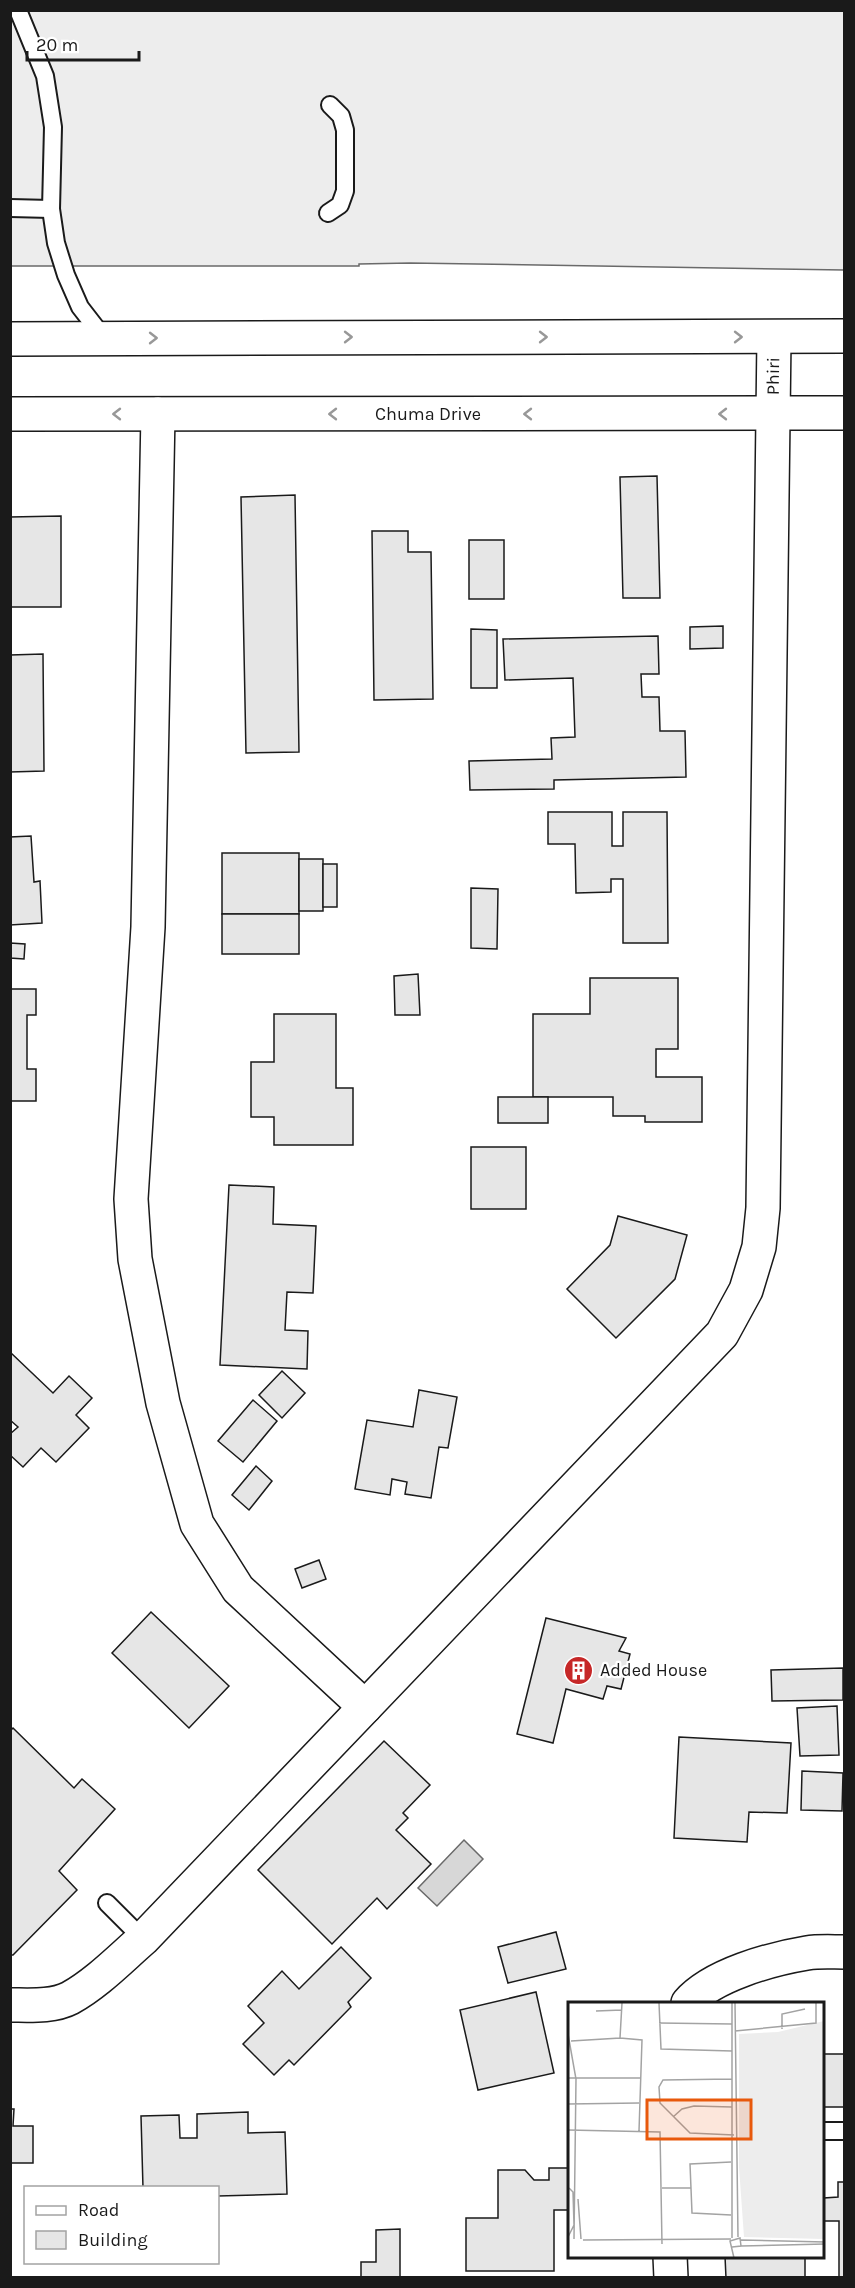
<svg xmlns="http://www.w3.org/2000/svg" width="855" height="2288" font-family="Karla,sans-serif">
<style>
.built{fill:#ededed;stroke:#6a6a6a;stroke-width:1.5}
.water{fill:#d7d7d7;stroke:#6a6a6a;stroke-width:1.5}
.building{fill:#e6e6e6;stroke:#1a1a1a;stroke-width:1.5}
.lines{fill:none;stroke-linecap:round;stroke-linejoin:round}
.service-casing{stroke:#1a1a1a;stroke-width:20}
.minor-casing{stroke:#1a1a1a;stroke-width:36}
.secondary-casing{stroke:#1a1a1a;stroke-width:36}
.service{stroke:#fff;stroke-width:16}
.minor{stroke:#fff;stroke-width:33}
.secondary{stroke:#fff;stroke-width:33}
.oneway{stroke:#989898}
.labels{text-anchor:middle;stroke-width:4.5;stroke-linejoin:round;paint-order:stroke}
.street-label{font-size:18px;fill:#1a1a1a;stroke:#fff}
.poi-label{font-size:18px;fill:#1a1a1a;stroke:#fff;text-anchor:start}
.inset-road{fill:none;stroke:#a3a3a3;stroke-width:1.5}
.view{fill:#e8590c;fill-opacity:0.15;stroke:#e8590c;stroke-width:3}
.inset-edge{fill:none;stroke:#1a1a1a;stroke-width:3}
</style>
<rect width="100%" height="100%" fill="#fff"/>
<path class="built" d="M10,11H844V270L410,263L359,264V266H11Z"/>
<path class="water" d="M464,1840L483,1859L437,1906L418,1888Z"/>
<g class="building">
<path d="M657,476L660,598H623L620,477Z"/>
<path d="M295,495L299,752L246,753L241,497Z"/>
<path d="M61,516V607H10V517Z"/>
<path d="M372,531H408V552H431L433,699L374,700Z"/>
<rect x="469" y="540" width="35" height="59"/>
<path d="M723,626V648L690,649V627Z"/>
<path d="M471,629L497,630V688H471Z"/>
<path d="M658,636L659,674H641L642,697H659L660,731H685L686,777L554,780V789L470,790L469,761L552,759L551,738L575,737L573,678L505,680L503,639Z"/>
<path d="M43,654L44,771L10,772V655Z"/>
<path d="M548,812H612V846H623V812H667L668,943H623V879H611V892L576,893L575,844H548Z"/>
<path d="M31,836L34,882L40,881L42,923L10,925V837Z"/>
<rect x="222" y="853" width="77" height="61"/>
<rect x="299" y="859" width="24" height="52"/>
<rect x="323" y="864" width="14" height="43"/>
<path d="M471,888L498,889L497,949L471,948Z"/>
<rect x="222" y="914" width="77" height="40"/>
<path d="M10,943L25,944L24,959L10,958Z"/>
<path d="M418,974L420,1015H395L394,976Z"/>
<path d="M590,978H678V1049H656V1077H702V1122H645V1116H613V1097H533V1014H590Z"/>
<path d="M10,989H36V1015H27V1069H36V1101H10Z"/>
<path d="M274,1014H336V1088H353V1145H274V1117H251V1062H274Z"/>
<rect x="498" y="1097" width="50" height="26"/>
<rect x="471" y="1147" width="55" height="62"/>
<path d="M229,1185L274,1187L273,1224L316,1226L313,1293L287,1292L285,1330L308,1331L307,1369L220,1365Z"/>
<path d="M618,1216L687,1235L675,1279L616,1338L567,1289L610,1245Z"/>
<path d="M10,1352L53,1393L69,1376L92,1398L76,1415L89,1428L56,1462L41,1448L23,1467L10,1455V1434L18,1427L10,1420Z"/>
<path d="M282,1371L305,1393L282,1418L259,1395Z"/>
<path d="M419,1390L457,1397L448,1448L439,1447L431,1498L405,1494L407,1482L392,1479L390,1495L355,1489L367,1420L413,1427Z"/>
<path d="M253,1400L277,1421L243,1462L218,1441Z"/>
<path d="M256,1466L272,1481L249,1510L232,1495Z"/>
<path d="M319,1560L326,1579L302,1588L295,1569Z"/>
<path d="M151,1612L229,1686L189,1728L112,1653Z"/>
<path d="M546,1618L626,1638L619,1651L630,1654L621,1689L607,1686L603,1699L566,1689L553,1743L517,1734Z"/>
<path d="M843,1668V1700L772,1701L771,1670Z"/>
<path d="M837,1706L839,1755L800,1756L797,1708Z"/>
<path d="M13,1728L74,1788L82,1779L115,1809L59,1871L77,1890L13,1955H10V1731Z"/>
<path d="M679,1737L791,1743L787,1813L749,1812L747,1842L674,1838Z"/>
<path d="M384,1741L430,1785L403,1813L408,1818L396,1830L431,1864L387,1909L377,1898L332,1944L258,1870Z"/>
<path d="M802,1771L843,1773L842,1811L801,1810Z"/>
<path d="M556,1932L566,1969L508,1983L498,1947Z"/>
<path d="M341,1947L371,1978L348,2002L351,2007L294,2065L289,2060L274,2075L243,2044L264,2023L248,2006L282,1971L299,1989Z"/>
<path d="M536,1992L554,2073L478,2090L460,2010Z"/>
<rect x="824" y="2054" width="20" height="53"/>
<path d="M10,2109H14L13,2126H33V2163H10Z"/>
<path d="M248,2112V2133L285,2132L287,2194L218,2196V2188H143L141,2116L179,2115L180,2138H197V2114Z"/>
<path d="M549,2168H570V2210H554V2271H466V2218H498V2170H525L534,2180H549Z"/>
<path d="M838,2182H844V2278H839V2221H824V2198L838,2197Z"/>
<path d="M400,2229V2278H361V2262H376V2230Z"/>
<path d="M725,2256H805V2278H726Z"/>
</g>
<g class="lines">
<defs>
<g id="service">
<path d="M18,10L45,76L53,127L51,209L56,243L66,275L80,307L104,338"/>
<path d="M10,208L51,209"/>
<path d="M328,213L340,205L345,191V130L341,116L330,105"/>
<path d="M107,1903L143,1939"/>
<path d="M824,2131H844"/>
</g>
<g id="minor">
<path d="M158,414L148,927L131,1199L135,1259L163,1403L197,1524L238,1589L365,1707"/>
<path d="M688,2003C712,1975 771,1959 807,1953C819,1951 832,1952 844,1952"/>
<path d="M10,2005C29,2005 53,2007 70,1998C97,1983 120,1959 143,1939L722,1334L746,1290L759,1247L763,1208L774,337"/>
<path d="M670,2256L671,2278"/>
</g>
<g id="secondary">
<path d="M10,339L844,336"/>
<path d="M10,414L844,413"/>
</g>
</defs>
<use href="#service" class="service-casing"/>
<use href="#minor" class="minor-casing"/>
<use href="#secondary" class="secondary-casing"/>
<use href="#service" class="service"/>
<use href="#minor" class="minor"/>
<use href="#secondary" class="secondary"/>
</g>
<defs><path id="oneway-chevron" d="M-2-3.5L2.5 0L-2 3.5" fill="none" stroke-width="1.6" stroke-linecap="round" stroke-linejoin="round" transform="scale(1.5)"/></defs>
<g class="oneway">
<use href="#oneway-chevron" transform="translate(348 337)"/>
<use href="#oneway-chevron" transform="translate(543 337)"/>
<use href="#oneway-chevron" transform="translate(738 337)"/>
<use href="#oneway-chevron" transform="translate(153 338)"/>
<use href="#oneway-chevron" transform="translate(117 414) rotate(180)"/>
<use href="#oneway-chevron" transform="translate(333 414) rotate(-180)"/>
<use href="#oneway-chevron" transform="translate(528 414) rotate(-180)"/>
<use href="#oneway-chevron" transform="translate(723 414) rotate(-180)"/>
</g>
<defs>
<symbol id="building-disc" viewBox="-11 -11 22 22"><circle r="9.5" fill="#c62828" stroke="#fff"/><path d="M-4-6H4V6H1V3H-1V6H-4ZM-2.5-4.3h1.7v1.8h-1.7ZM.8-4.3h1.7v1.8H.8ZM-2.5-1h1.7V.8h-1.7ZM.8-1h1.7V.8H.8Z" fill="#fff"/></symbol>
</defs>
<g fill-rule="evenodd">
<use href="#building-disc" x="562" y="1654" width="33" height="33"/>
</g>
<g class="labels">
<g class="street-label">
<text transform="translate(773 376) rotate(-89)" y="6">Phiri</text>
<text x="428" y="420">Chuma Drive</text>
</g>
<g class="poi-label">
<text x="600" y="1676">Added House</text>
</g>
</g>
<g transform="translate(568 2002)">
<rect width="256" height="256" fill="#fff"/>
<path d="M256,19V237L176,235L171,165V32L210,30Z" fill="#ededed"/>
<path class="inset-road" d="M91,1L93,47L164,49M164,1V236M167,1L170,235M28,9L54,8M91,21L164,22M214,27V12L237,7M167,29L248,21V1M0,32L8,77L6,237M52,36L74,38L71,129M3,39L52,36L54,1M0,76H73M164,77L95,78L91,85L92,101L122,131L166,133M0,102L71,101M105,115L114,107L126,104L164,105M0,128L92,130L94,242M163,160L122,162L124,211L163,213M94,186H123M10,197L13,237M0,235L6,223L5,190L1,186M15,238L163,237M173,238L257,240M173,244L257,242M164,245L173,244L172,236L162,239L166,256"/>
<path class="view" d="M79,98H183V137H79Z"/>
<rect width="256" height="256" class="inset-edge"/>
</g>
<rect width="855" height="2288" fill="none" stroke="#1a1a1a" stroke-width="24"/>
<rect x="24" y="2186" width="195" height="78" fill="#ffffff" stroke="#a3a3a3" stroke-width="1.5"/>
<rect x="36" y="2206" width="30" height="9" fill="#ffffff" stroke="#a3a3a3" stroke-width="1.5"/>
<text x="78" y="2216" font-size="18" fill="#1a1a1a">Road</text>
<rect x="36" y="2231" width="30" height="18" fill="#e6e6e6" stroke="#a3a3a3" stroke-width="1.5"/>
<text x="78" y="2246" font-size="18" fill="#1a1a1a">Building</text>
<path d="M27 51v9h112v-9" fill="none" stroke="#1a1a1a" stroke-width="3"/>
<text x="36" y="51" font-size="18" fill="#1a1a1a" stroke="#ffffff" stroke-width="4.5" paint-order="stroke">20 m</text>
</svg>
